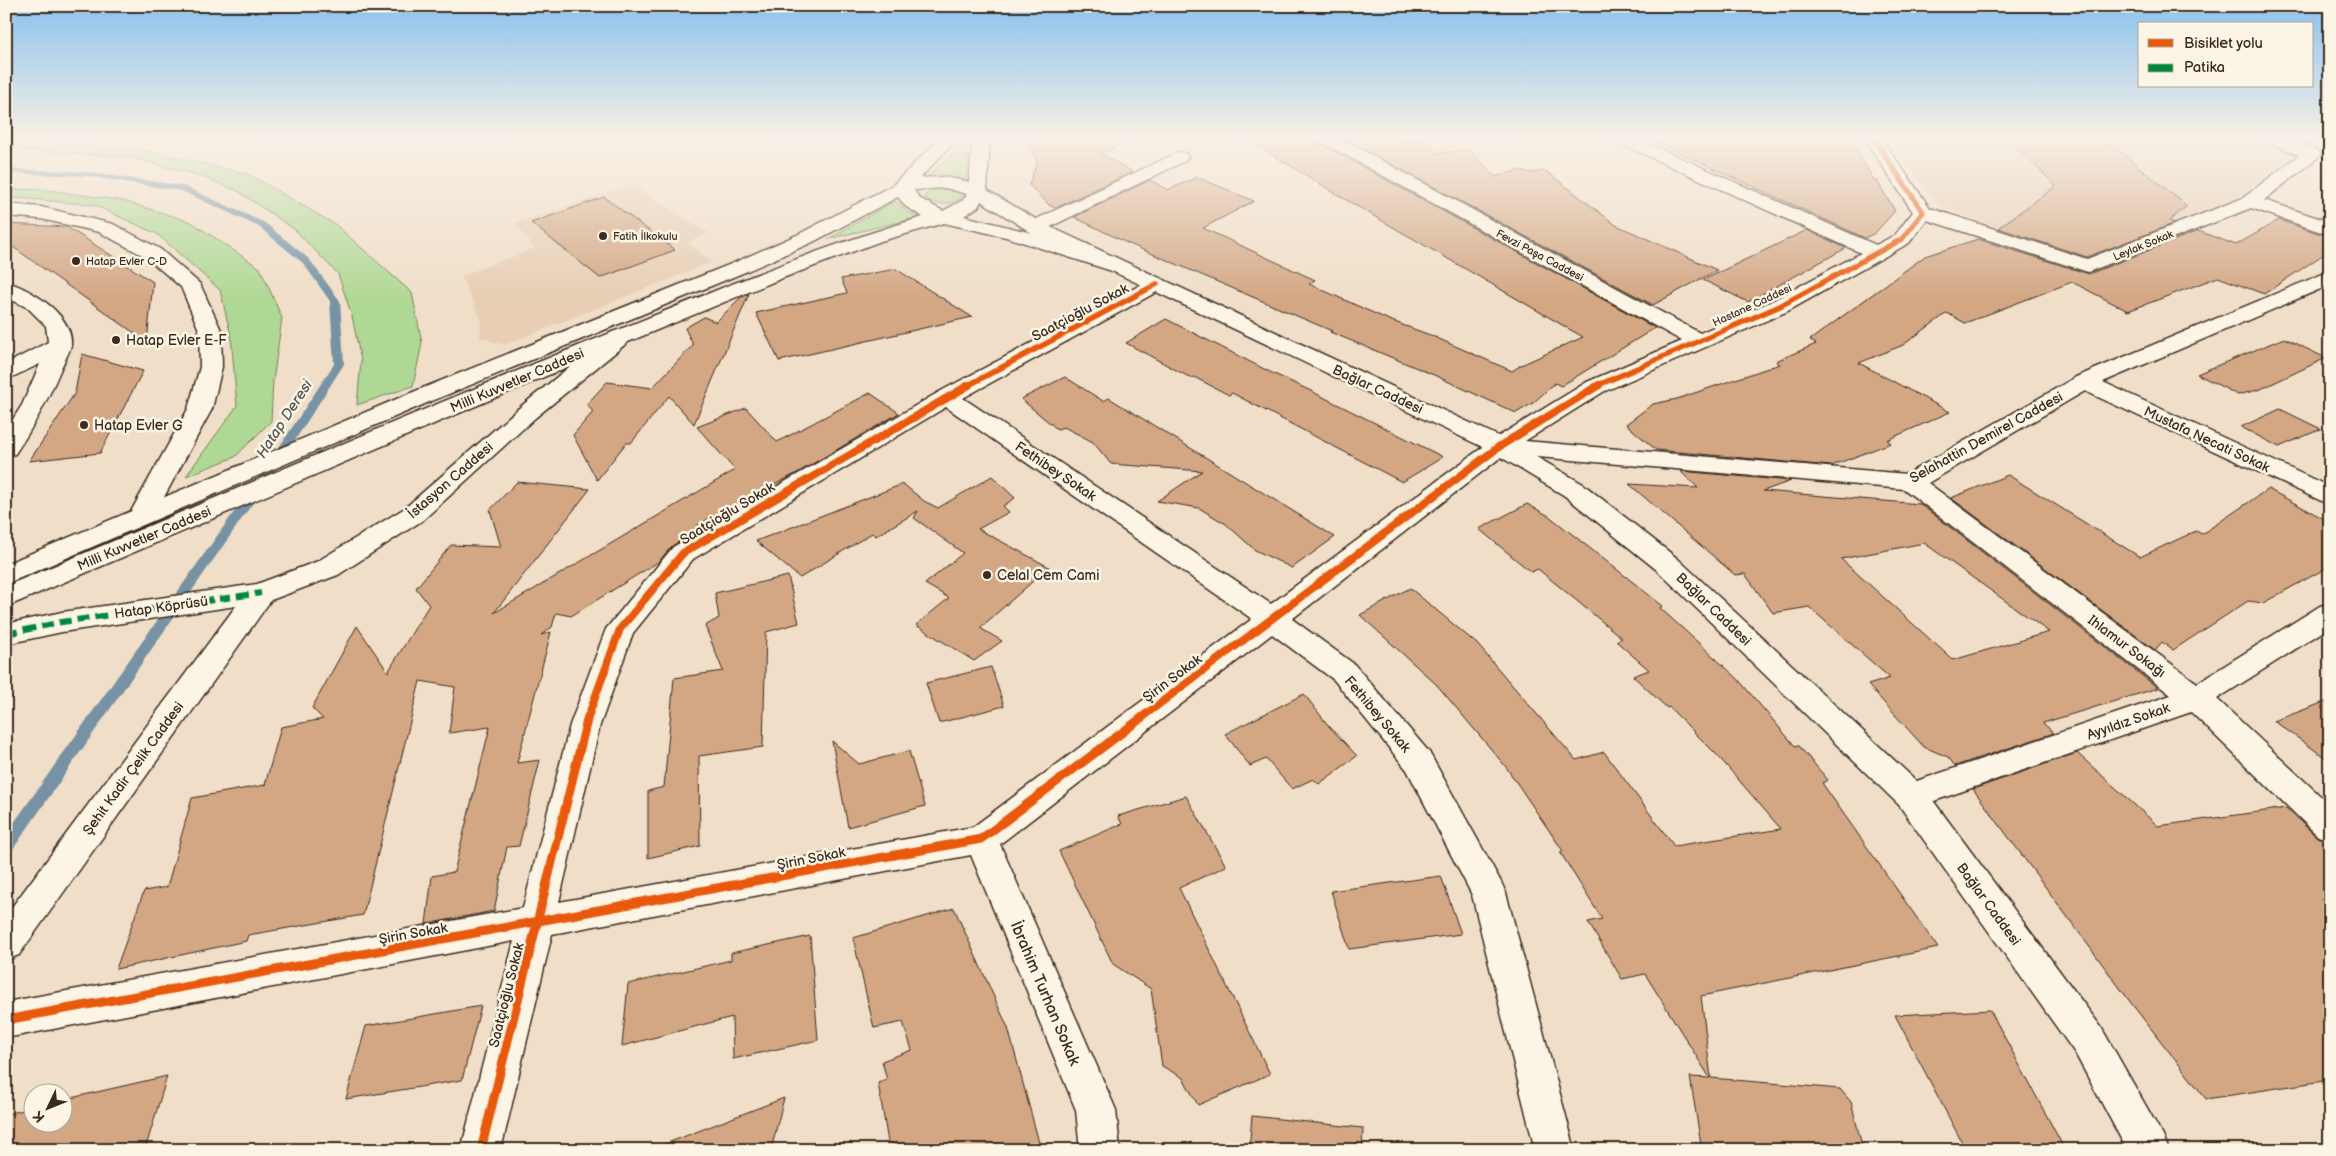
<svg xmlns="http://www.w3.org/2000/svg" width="2336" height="1156" font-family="'Balsamiq Sans',sans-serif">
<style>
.built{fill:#e7ceb4}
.green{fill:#b0d895;stroke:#76815a}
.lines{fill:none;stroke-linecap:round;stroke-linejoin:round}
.stream{fill:#7692a4;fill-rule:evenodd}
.building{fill:#d3a784;stroke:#3b2a1e;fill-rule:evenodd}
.minor-casing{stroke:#3b2a1e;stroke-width:3}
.major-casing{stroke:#3b2a1e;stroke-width:3}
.minor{fill:#fcf5e5;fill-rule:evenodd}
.major{fill:#fcf5e5;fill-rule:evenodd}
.quiet{stroke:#00873e;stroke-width:6;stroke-dasharray:12 6;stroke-linecap:butt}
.cycleway-far2-casing{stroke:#fcf5e5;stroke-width:8}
.cycleway-far1-casing{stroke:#fcf5e5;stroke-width:11}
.cycleway-casing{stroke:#fcf5e5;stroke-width:12}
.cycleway-far2{stroke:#e8590c;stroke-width:5.5}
.cycleway-far1{stroke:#e8590c;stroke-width:8}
.cycleway{stroke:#e8590c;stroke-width:9}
.poi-dot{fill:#3b2a1e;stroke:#fcf5e5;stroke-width:2}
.labels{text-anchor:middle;stroke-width:5;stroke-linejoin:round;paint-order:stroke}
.far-poi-label{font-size:11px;fill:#3b2a1e;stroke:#fcf5e5;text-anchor:start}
.far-street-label{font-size:11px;fill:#3b2a1e;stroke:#fcf5e5}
.street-label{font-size:14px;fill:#3b2a1e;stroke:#fcf5e5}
.poi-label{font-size:14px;fill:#3b2a1e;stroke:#fcf5e5;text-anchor:start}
.water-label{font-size:15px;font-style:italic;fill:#545656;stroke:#fcf5e5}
.near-street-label{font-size:16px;fill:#3b2a1e;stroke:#fcf5e5}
</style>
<rect width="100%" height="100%" fill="#f0dec8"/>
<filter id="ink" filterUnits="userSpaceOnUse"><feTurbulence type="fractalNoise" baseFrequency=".02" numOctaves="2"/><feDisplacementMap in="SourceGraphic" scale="10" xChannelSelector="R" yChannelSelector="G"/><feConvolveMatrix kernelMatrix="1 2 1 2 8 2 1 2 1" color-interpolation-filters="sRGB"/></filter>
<g filter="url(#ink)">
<g class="built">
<path d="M1886,138H2265L2298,152L2237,197L2079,259L1940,206Z"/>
<path d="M632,185L709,233L687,242L712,262L504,345L480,337L482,321L461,276L535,248L514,223Z"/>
</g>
<g class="green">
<path d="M969,139L966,181L940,177L926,178Z"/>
<path d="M27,140L154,152L248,174L336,225L412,293L422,343L413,386L357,405L361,361L352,316L338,274L294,229L236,190L197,175L129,157L6,149V145Z"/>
<path d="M942,187L962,192V197C952,205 935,207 925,198V195L930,190Z"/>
<path d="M41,189L124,201L191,222L260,268L282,318L273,381L271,421L235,457L186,476L237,406L231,336L220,290L157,234L94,205L6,197V190Z"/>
<path d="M895,201L909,213L920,217L828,239Z"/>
</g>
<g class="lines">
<path class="stream" d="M6,169L86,172L184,186L265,223L309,259L340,301L344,364L277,468L11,852L6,853V834L268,464L334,364L330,301L303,263L259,227L182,191L86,176L6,173Z"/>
</g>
<g class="building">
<path d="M1026,138H1133L1101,154L1133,172L1055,208L1049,205L1029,185L1037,162Z"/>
<path d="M1245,138H1317L1321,144L1655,328L1561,386L1555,383L1533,403L1516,413L1434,375L1330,332L1332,331L1127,243L1074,217L1150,180L1168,190L1197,177L1254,201L1203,228L1315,280L1309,284L1389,320L1430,335L1512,371L1520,366H1519L1583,337L1348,201Z"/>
<path d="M1343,138H1400L1403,141L1427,139L1436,153L1470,150L1495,177L1520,170L1530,173L1546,171L1616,225L1717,270L1653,305Z"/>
<path d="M1647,138H1849L1874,180L1877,181L1895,211L1875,233L1865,238Z"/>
<path d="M2007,138H2103L2187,206L2169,221L2175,223L2087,257L1998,228L2056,186Z"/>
<path d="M604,197L675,250L600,278L531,223Z"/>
<path d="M2279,220L2330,237V250L2264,294L2218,277L2128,311L2072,282L1965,323L1947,313L1903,345L1859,363L1950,412L1887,440L1891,443L1831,466L1656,450L1626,424L1653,404L1677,399L1780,364L1776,361L1816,344L1810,340L1925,256L1978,239L2089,274L2198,231L2236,245Z"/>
<path d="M6,224L67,227L153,282L147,342L6,242Z"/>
<path d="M1807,230L1846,248L1748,302L1703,280Z"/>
<path d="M896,269L972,317L779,361L756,313L847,293L841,279Z"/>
<path d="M749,294L694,424L669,396L631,443H626L597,480L573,435L593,412L587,404L607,382L652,388L693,345L685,328L704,317L716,322L740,298Z"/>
<path d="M1166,319L1270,372L1311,391L1443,457L1402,482L1232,393L1229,395L1194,377L1191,378L1126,343Z"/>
<path d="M2284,338L2326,358L2261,389L2238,395L2197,374Z"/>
<path d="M82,354L143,371L100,453L29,461L75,393Z"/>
<path d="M1065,377L1103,401L1109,398L1335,537L1292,568L1255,550L1226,524L1199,508L1157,501L1202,471L1111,464L1093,442L1064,427L1057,429L1021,399Z"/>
<path d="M870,393L899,413L797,473L699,524L688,536L672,546L658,562L571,616L556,613L552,627L541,635L551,632L517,763L540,760L519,846L507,847L494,911L426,924L432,876L454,872L490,727L449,733L455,687L420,681L363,915L248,935L246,941L116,969L144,891L167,887L192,798L265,785L281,727L323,719L312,708L357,626L388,672L429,605L416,588L451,545L501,547L490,510L517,482L590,489L494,613L735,470L697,427L746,408L777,442Z"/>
<path d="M2280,409L2321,429L2279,447L2241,427Z"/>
<path d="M1680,471L1791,481L1763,491L1920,504L2158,688L2043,723L2054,733L1955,766L1948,757L1924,747L1868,685L1890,678L1809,607L1773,613L1745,574L1735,575L1629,484L1698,488ZM1924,543L2049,632L1953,660L1841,559Z"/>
<path d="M2008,475L2140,557L2196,531L2202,534L2268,489L2330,522V566L2263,603L2248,601L2173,650L2162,642L2155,650L1951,498Z"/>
<path d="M992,476L1015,498L1003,506L1009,512L978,529L1049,567L980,628L1002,641L974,661L916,625L949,598L925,584L963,553L914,518L918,511L876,536L872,533L800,578L756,541L903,484L924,501L938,508Z"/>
<path d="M1527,504L1549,516L1663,606L1660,608L1737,678L1795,746L1798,745L1828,780L1822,783L1938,948L1701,996L1711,1078L1840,1089L1851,1102L1863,1150H1702L1690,1077L1710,1078L1645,974L1622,979L1588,922L1602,919L1560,852L1563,851L1506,767L1437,685L1360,615L1410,588L1477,644L1576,760L1604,752L1674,846L1781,829L1718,756L1669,707L1667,708L1633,676L1649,670L1616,641L1622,638L1538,569L1531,572L1479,529Z"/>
<path d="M788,576L799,623L766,632L763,747L699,756L700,846L648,858V791L664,787L674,678L723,671L705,626L719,618L715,593Z"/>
<path d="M991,667L1004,706L939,723L926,683Z"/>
<path d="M1304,694L1328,725L1357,756L1319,784L1313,779L1292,789L1266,759L1250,766L1225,734Z"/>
<path d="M2330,700V761L2274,721Z"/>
<path d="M832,741L859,764L909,751L925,806L848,827Z"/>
<path d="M2077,753L2158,826L2286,808L2317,837L2324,840L2330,846V1080L2206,1099L2131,1003L1973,789Z"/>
<path d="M1186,796L1226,866L1179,888L1270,1074L1198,1105L1183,1078L1162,1066L1151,989L1113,964L1059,851L1122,824L1118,816Z"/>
<path d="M1441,876L1461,934L1349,949L1331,891Z"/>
<path d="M954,908L1008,1028L1041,1150H909L888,1142L878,1083L887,1080L882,1061L912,1050L903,1022L874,1028L853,938Z"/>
<path d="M810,936L818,1040L733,1059L732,1017L622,1046L628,984L731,960V953Z"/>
<path d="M481,1006L462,1080L346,1099L366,1026Z"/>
<path d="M1990,1010L2065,1150H1966L1895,1015Z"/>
<path d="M167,1076L145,1150H6V1114L32,1108V1124H62V1100Z"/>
<path d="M784,1098L771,1150H658L657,1147Z"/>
<path d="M1252,1116L1363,1128L1362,1150H1249Z"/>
</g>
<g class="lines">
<defs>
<g id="minor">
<path d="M1319,138H1340L1700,333L1772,301L1861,253L1617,142L1615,138H1636L1876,245L1895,235L1913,212L1864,138H1881L1930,208L2087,259L2243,198L2299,155L2270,142L2268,138H2289L2317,150L2320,154L2317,158L2264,200L2330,222V235L2251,208L2088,272L1927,220L1909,243L1788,311L1603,392L1525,441L1907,474L2076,377L2330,271V285L2103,382L2330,487V505L2085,391L1928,483L2197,683L2320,606L2330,603V627L2217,699L2330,805V840L2318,836L2191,712L1911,809L1899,805L1895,796L1899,787L2171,695L1904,489L1505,454L1292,619L1354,664L1429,752L1501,882L1506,893L1575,1150H1535L1472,895L1407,770L1334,680L1272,634L1000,844L1116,1110L1120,1150H1080L1076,1110L971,855L552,934L501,1150H461L514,941L6,1038V1002L523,908L570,725L606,629L673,547L939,392L1150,280L1157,278L1164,280L1167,284L1164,288L963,398L1271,604L1491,441L1587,382L1682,341L1322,142ZM946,407L1252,619L973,827L559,902L600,725L633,633L693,559Z"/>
<path d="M1179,152L1185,153L1188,157L1185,161L1042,231L1035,233L1028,231L1025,227L1028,223Z"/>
<path d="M6,204L41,207L113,224L160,249L200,284L221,330L222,367L212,409L151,521L142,523L133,521L129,515L188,409L200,367L199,330L181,287L146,257L99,232L41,219L6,216Z"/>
<path d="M6,282C31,288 74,316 71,345C70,351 65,360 62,366C49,398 34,426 15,454L6,456V430L22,405L40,364L6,380V364L48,342L46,326L28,308L6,297Z"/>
<path d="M620,330L628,332L631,337L628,342L535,418L423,520L338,575L271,600L19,955L6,960V915L236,606L62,632L6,644V624L62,612L257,584L318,561L405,508L519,408L612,332Z"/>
</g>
<path id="major" d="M940,138H958L920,178L945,177L969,182L973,138H990L987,190L1042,223L1509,441L1583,484L1678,559L1923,787L2101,1027L2163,1136L2169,1150H2127L2075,1053L1899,805L1658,571L1565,496L1491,451L1112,271L1006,237L944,223L881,241L780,279L553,373L6,607V586C200,505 393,421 588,342C699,298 808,250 923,217L905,206L898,197L813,242L745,272L434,400L6,584V564L418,390L731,264L799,234L893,185ZM945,188L967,194L963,200L943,211L919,198L914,190ZM981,201L1032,233L964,216L978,207Z"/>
</defs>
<use href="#minor" class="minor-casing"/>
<use href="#major" class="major-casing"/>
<use href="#minor" class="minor"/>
<use href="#major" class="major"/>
<path class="quiet" d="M6,634L62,622L261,593"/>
<defs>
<g id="cycleway-far2">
<path d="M967,386L1157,284"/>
<path d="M1596,386L1780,306L1902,239L1923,212L1873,138"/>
</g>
<g id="cycleway-far1">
<path d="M588,717L620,629L683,553L969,385"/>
<path d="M1142,717L1500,446L1599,385"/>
</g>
<g id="cycleway">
<path d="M6,1020L981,839L1144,716"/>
<path d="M481,1150L588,716"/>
</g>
</defs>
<use href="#cycleway-far2" class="cycleway-far2-casing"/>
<use href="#cycleway-far1" class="cycleway-far1-casing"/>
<use href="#cycleway" class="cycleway-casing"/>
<use href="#cycleway-far2" class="cycleway-far2"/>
<use href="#cycleway-far1" class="cycleway-far1"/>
<use href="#cycleway" class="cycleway"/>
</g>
</g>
<linearGradient id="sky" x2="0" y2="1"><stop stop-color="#8ac2f0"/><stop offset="0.46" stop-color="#f8f0e6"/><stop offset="1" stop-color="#f8f0e6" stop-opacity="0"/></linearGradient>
<rect width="2336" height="299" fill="url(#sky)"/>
<g class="poi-dot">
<circle cx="603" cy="236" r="5"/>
<circle cx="76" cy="261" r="5"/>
<circle cx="116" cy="340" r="5"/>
<circle cx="84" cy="425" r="5"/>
<circle cx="987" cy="575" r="5"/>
</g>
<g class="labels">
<g class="far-poi-label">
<text x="613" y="240">Fatih İlkokulu</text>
<text x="86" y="265">Hatap Evler C-D</text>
</g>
<g class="far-street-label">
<text transform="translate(2143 245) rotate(-22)" y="4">Leylak Sokak</text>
<text transform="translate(1540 255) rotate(28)" y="4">Fevzi Paşa Caddesi</text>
<text transform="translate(1752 305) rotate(-25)" y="4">Hastane Caddesi</text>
</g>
<g class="street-label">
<text transform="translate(1080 312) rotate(-28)" y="5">Saatçioğlu Sokak</text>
<text transform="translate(517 380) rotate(-23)" y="5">Milli Kuvvetler Caddesi</text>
<text transform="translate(1378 389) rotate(25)" y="5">Bağlar Caddesi</text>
<text transform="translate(1986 437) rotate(-29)" y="5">Selahattin Demirel Caddesi</text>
<text transform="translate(2207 439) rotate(25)" y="5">Mustafa Necati Sokak</text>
<text transform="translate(1056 471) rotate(34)" y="5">Fethibey Sokak</text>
<text transform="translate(450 480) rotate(-41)" y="5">İstasyon Caddesi</text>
<text transform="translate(727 513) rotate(-31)" y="5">Saatçioğlu Sokak</text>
<text transform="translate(144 538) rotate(-23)" y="5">Milli Kuvvetler Caddesi</text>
<text transform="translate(161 607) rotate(-8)" y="5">Hatap Köprüsü</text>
<text transform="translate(1714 609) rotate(44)" y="5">Bağlar Caddesi</text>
<text transform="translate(2127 646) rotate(37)" y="5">Ihlamur Sokağı</text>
<text transform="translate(1172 678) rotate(-37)" y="5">Şirin Sokak</text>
<text transform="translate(1378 714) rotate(50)" y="5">Fethibey Sokak</text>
<text transform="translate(2128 721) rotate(-19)" y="5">Ayyıldız Sokak</text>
<text transform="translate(133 768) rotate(-54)" y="5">Şehit Kadir Çelik Caddesi</text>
<text transform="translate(811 858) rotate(-11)" y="5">Şirin Sokak</text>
<text transform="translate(1989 904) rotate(54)" y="5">Bağlar Caddesi</text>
<text transform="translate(413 933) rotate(-10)" y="5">Şirin Sokak</text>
<text transform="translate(506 995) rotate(-76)" y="5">Saatçioğlu Sokak</text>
</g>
<g class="poi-label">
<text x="126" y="345">Hatap Evler E-F</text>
<text x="94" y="430">Hatap Evler G</text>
<text x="997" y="580">Celal Cem Cami</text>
</g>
<g class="water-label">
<text transform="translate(284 419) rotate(-57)" y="5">Hatap Deresi</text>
</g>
<g class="near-street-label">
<text transform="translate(1046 993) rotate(67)" y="6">İbrahim Turhan Sokak</text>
</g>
</g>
<rect width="2336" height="1156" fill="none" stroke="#fcf5e5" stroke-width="25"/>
<rect x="12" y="12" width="2311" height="1131" fill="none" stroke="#3b2a1e" stroke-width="2" filter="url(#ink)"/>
<rect x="2138" y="22" width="175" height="65" fill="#fcf5e5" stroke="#afa495"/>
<rect x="2148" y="39" width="25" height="8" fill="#e8590c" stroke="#afa495"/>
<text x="2184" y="48" font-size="15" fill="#3b2a1e">Bisiklet yolu</text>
<rect x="2148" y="64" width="25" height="8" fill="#00873e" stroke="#afa495"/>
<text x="2184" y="72" font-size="15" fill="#3b2a1e">Patika</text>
<g transform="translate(48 1108) rotate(227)"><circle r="24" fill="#fcf5e5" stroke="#afa495"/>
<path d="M0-4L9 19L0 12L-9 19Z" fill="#3b2a1e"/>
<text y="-8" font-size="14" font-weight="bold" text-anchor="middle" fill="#3b2a1e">K</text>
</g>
</svg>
